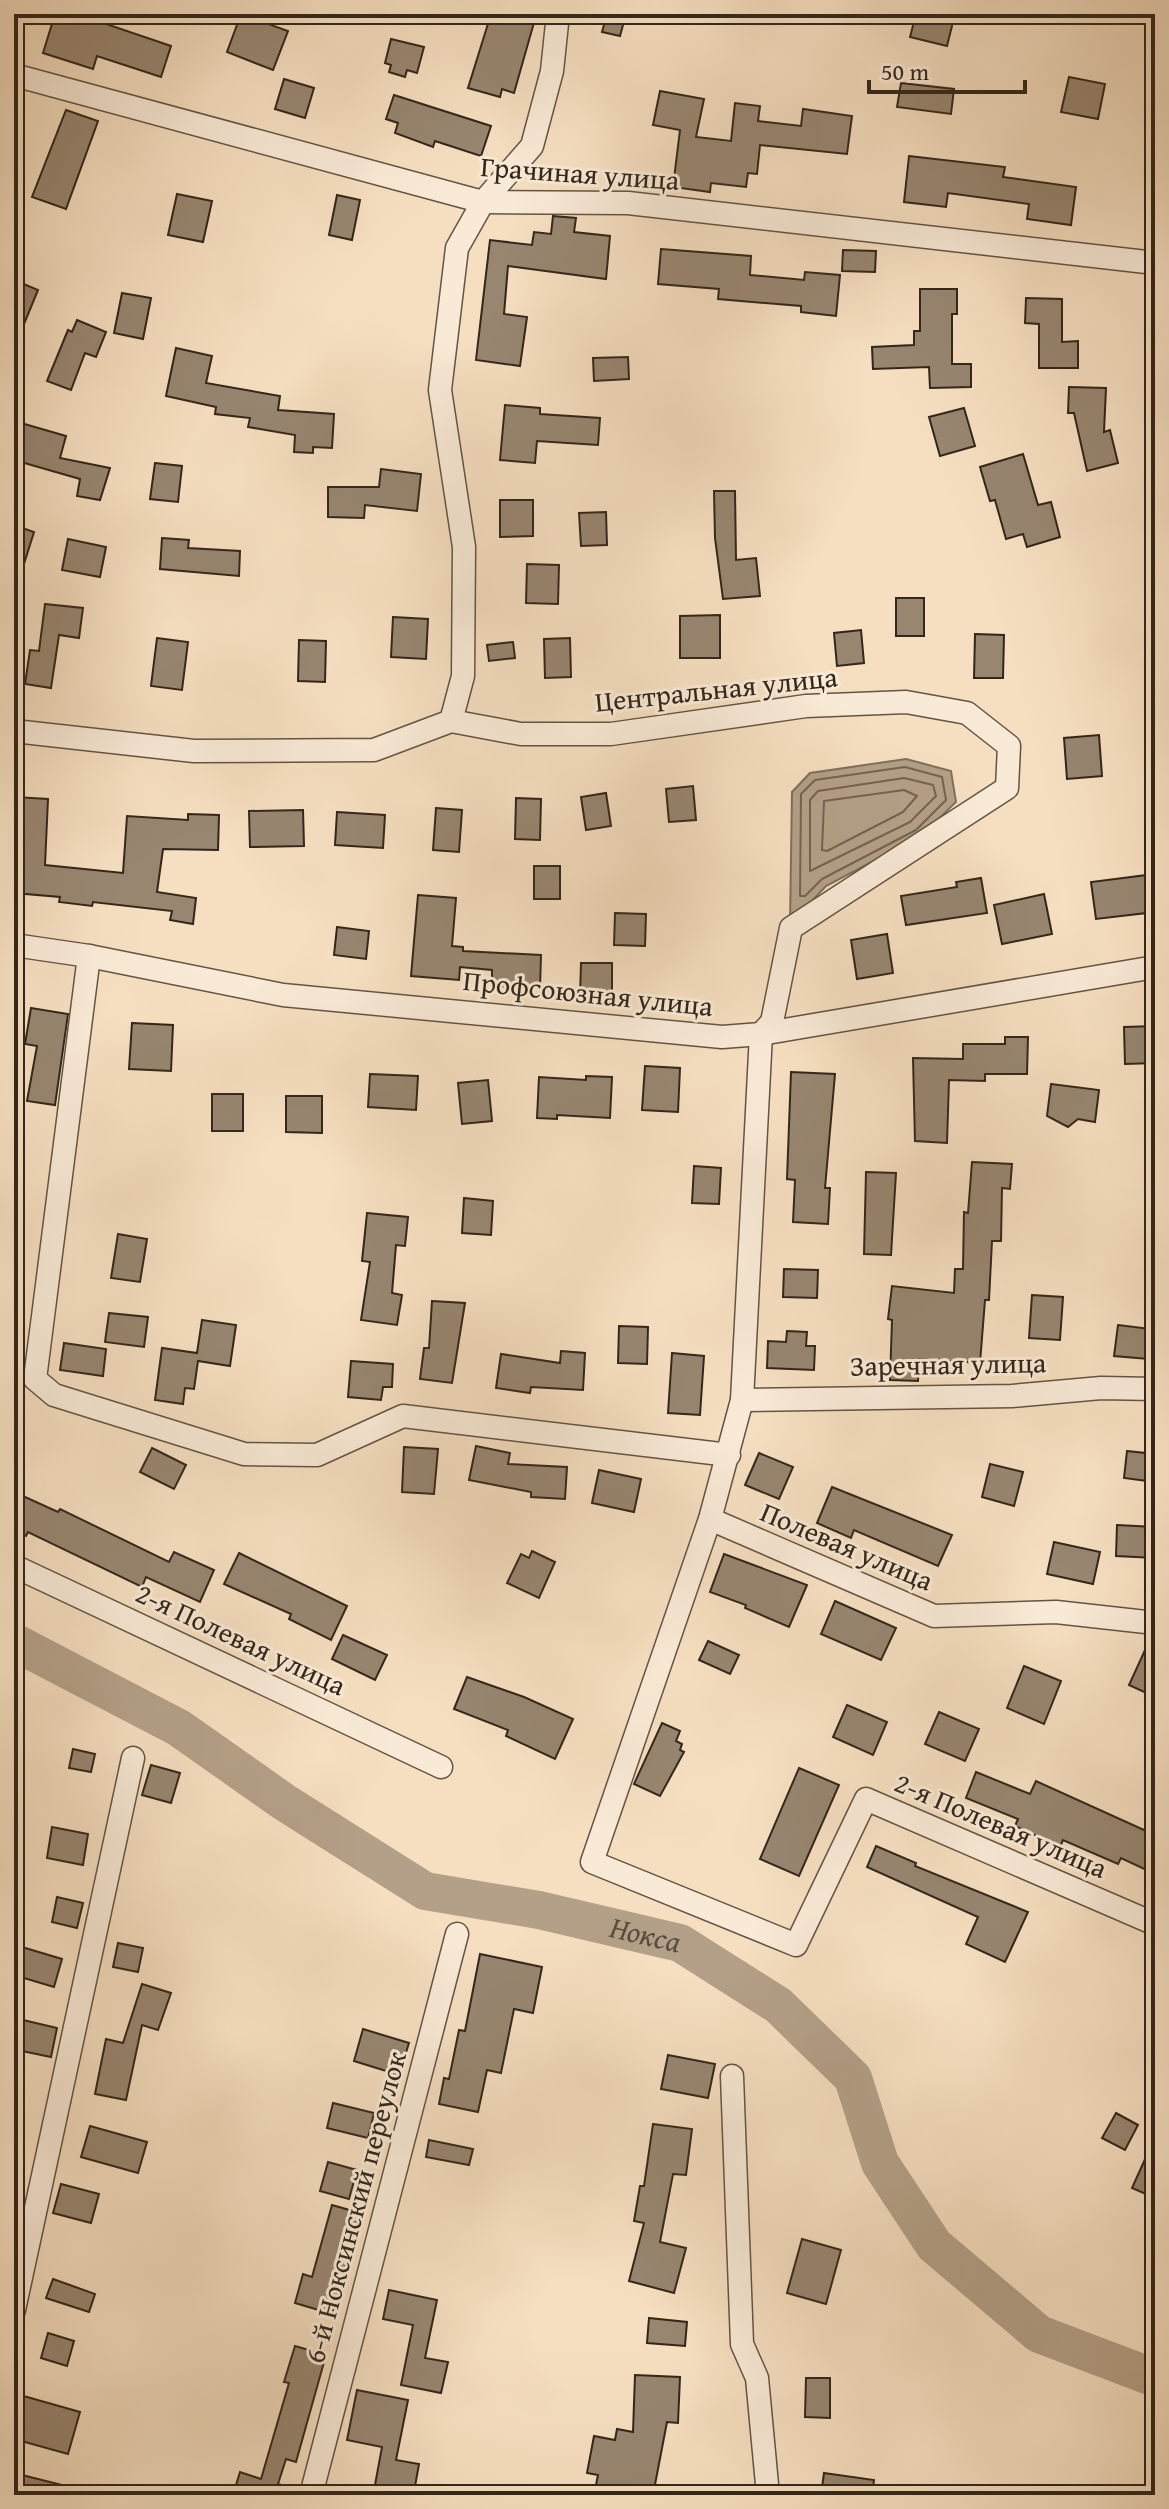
<svg xmlns="http://www.w3.org/2000/svg" width="1169" height="2509" font-family="'Gentium Book Plus',serif">
<style>
.water{fill:#b4a088;stroke:#806f5c;stroke-width:2}
.lines{fill:none;stroke-linecap:round;stroke-linejoin:round}
.shore{stroke:#746351;stroke-width:2}
.river{stroke:#b4a088;stroke-width:38}
.building{fill:#988671;stroke:#33261a;stroke-width:2}
.minor-casing{stroke:#645444;stroke-width:25}
.minor{stroke:#f9ead7;stroke-width:22}
.labels{text-anchor:middle;stroke-width:6;stroke-linejoin:round;paint-order:stroke}
.street-label{font-size:28px;fill:#33261a;stroke:#f9ead7}
.water-label{font-size:30px;font-style:italic;fill:#5a4b3b;stroke:#f9ead7}
</style>
<rect width="100%" height="100%" fill="#f6dfc1"/>
<filter id="stains"><feTurbulence type="fractalNoise" baseFrequency=".0025" numOctaves="4"/><feColorMatrix values="0 0 0 0 .2 0 0 0 0 .09 0 0 0 0 .02 0 0 0 .5 -.17"/></filter>
<radialGradient id="worn" r=".72"><stop offset=".6" stop-color="#630" stop-opacity="0"/><stop offset="1" stop-color="#630" stop-opacity=".3"/></radialGradient>
<path class="water" d="M906,759L951,771L956,802L921,836L826,886L790,924L792,792L810,773Z"/>
<g class="lines">
<g class="shore">
<path d="M905,767L942,777L946,800L916,830L822,879L805,896H800L801,794L815,780Z"/>
<path d="M904,778L933,785L936,796L910,822L810,871V800L818,791Z"/>
<path d="M904,790L917,796L903,812L827,851L822,850L824,801Z"/>
</g>
<path class="river" id="s1" d="M14,1642L179,1728L284,1802L425,1891L539,1910L680,1943L778,2005L853,2078L880,2163L934,2245L1039,2334L1155,2378"/>
</g>
<g class="building">
<path d="M55,14L85,21L87,14H91L108,19L106,24L171,46L161,77L97,56L93,69L43,53Z"/>
<path d="M241,14L288,31L273,70L227,52Z"/>
<path d="M491,14H516L535,19L514,93L502,89L500,97L468,88Z"/>
<path d="M607,14H626L620,36L602,32Z"/>
<path d="M916,14H955L947,46L910,37Z"/>
<path d="M391,39L424,47L417,73L407,70L405,77L389,72L391,65L385,63Z"/>
<path d="M1069,77L1105,84L1098,119L1061,112Z"/>
<path d="M284,79L314,88L305,118L275,109Z"/>
<path d="M901,83L954,89L951,114L897,107Z"/>
<path d="M660,91L704,99L696,137L731,141L735,103L760,106L758,121L801,126L803,109L852,116L847,154L760,145L757,174L748,173L746,187L711,183L710,192L673,187L680,130L653,125Z"/>
<path d="M394,95L491,126L481,156L435,141L433,147L395,133L398,123L386,119Z"/>
<path d="M66,110L98,121L66,209L32,197Z"/>
<path d="M909,156L1005,167L1003,177L1076,187L1071,225L1027,219L1029,204L948,193L946,207L904,202Z"/>
<path d="M177,194L212,201L203,242L168,235Z"/>
<path d="M337,195L360,200L352,240L329,235Z"/>
<path d="M553,216L576,218L574,232L610,236L606,279L508,266L504,314L527,317L520,366L476,360L490,240L532,245L534,232L551,234Z"/>
<path d="M661,249L751,256L750,275L804,280L805,272L840,275L836,316L801,312V306L718,299L719,289L658,284Z"/>
<path d="M843,250L876,251L875,272L842,271Z"/>
<path d="M14,280L38,290L15,346H14Z"/>
<path d="M920,289H957V314H952V364H971V387L930,388L929,367L873,369L872,347L914,345V331H920Z"/>
<path d="M122,293L151,298L143,339L114,333Z"/>
<path d="M1026,298L1062,299V342L1078,341V368H1039V324L1025,323Z"/>
<path d="M77,320L106,332L96,357L85,353L71,390L47,381L68,330L72,332Z"/>
<path d="M176,348L212,356L206,383L280,396L278,410L334,414L332,448L313,447V453L294,452L295,435L248,427L250,418L215,414L216,407L166,396Z"/>
<path d="M628,357L629,379L594,381L593,358Z"/>
<path d="M1069,387L1106,388L1104,432L1110,430L1118,463L1087,471L1074,413H1068Z"/>
<path d="M505,405L540,408V414L600,418L598,445L537,441L535,463L500,460Z"/>
<path d="M964,408L975,446L940,456L929,417Z"/>
<path d="M21,423L66,436L60,458L110,468L100,500L77,496L80,479L14,460Z"/>
<path d="M1023,454L1038,505L1051,502L1060,537L1027,547L1023,534L1006,539L995,500L990,501L980,467Z"/>
<path d="M155,463L182,466L178,502L150,499Z"/>
<path d="M381,469L421,474L417,511L365,505L364,518L328,517V487H379Z"/>
<path d="M714,491H735L736,560L756,558L760,596L723,599L715,538Z"/>
<path d="M500,500H533V536L500,537Z"/>
<path d="M606,512L607,545L581,546L579,513Z"/>
<path d="M14,525L34,532L18,583H14Z"/>
<path d="M162,538L189,540L188,548L240,551L239,576L160,569Z"/>
<path d="M68,539L106,547L100,577L62,570Z"/>
<path d="M527,564L559,565L558,604L526,603Z"/>
<rect x="896" y="598" width="28" height="38"/>
<path d="M45,604L83,608L79,638L59,635L51,688L25,684L30,650L39,651Z"/>
<path d="M720,615V658H680V616Z"/>
<path d="M393,617L428,619L426,659L391,657Z"/>
<path d="M861,630L864,663L837,666L834,633Z"/>
<path d="M975,634L1004,635L1003,678H974Z"/>
<path d="M157,638L188,642L182,690L151,686Z"/>
<path d="M570,638L571,677L545,678L544,639Z"/>
<path d="M299,640L326,641L325,682L298,681Z"/>
<path d="M513,642L515,658L489,661L487,645Z"/>
<path d="M1099,735L1102,776L1067,779L1064,738Z"/>
<path d="M693,786L696,820L669,822L666,789Z"/>
<path d="M606,793L611,826L586,830L581,797Z"/>
<path d="M14,797L48,799L45,865L123,873L127,816L188,820V814L219,815L218,850L163,849L157,892L196,898L193,924L170,920L172,911L93,902L92,906L59,902L60,897L14,893Z"/>
<path d="M516,798L541,799L540,840L515,839Z"/>
<path d="M436,808L462,810L459,852L433,850Z"/>
<path d="M303,810L304,846L250,847L249,811Z"/>
<path d="M337,812L385,815L383,848L335,845Z"/>
<rect x="534" y="866" width="26" height="33"/>
<path d="M1155,874V912L1096,919L1091,882Z"/>
<path d="M981,878L987,913L906,925L901,896L957,887L956,882Z"/>
<path d="M1044,894L1052,934L1002,944L994,905Z"/>
<path d="M418,895L456,898L452,946L463,947V951L541,955L540,988L492,986V970L460,967L459,980L411,976Z"/>
<path d="M615,913L646,914L645,946L614,945Z"/>
<path d="M337,927L369,931L366,959L334,955Z"/>
<path d="M887,934L893,973L857,979L851,940Z"/>
<path d="M581,963H612V996H580Z"/>
<path d="M31,1008L68,1014L55,1105L27,1101L37,1046L25,1044Z"/>
<path d="M132,1023L173,1025L171,1071L129,1069Z"/>
<path d="M1155,1026V1063L1125,1064L1124,1027Z"/>
<path d="M1005,1037H1028L1027,1074H985V1081L949,1080L947,1143L915,1141L913,1058L963,1059V1044H1005Z"/>
<path d="M645,1066L680,1068L678,1112L642,1110Z"/>
<path d="M791,1072L835,1074L825,1188H830L828,1224L793,1222L795,1180L787,1179Z"/>
<path d="M370,1074L418,1076L416,1110L368,1107Z"/>
<path d="M586,1076L612,1077L610,1118L557,1115V1119L537,1118L539,1077L586,1080Z"/>
<path d="M488,1080L492,1121L462,1124L458,1083Z"/>
<path d="M1051,1084L1099,1090L1095,1122L1078,1119L1068,1127L1047,1116Z"/>
<rect x="212" y="1094" width="31" height="37"/>
<path d="M286,1096H322V1133L286,1132Z"/>
<path d="M972,1162L1012,1164L1010,1189L1002,1188L1001,1241H992L989,1300H985L980,1363L919,1359L918,1381L890,1380L892,1320L888,1319L892,1286L954,1293L955,1269H963L964,1212L968,1213Z"/>
<path d="M694,1166L721,1168L719,1204L692,1203Z"/>
<path d="M866,1172L896,1173L891,1255L864,1254Z"/>
<path d="M464,1198L493,1201L491,1235L462,1233Z"/>
<path d="M367,1213L408,1217L405,1246L396,1245L392,1293L402,1295L397,1325L361,1320L370,1262L362,1261Z"/>
<path d="M118,1234L147,1239L140,1282L111,1278Z"/>
<path d="M784,1269L818,1270L817,1298L783,1297Z"/>
<path d="M1032,1295L1063,1297L1060,1340L1029,1338Z"/>
<path d="M432,1301L465,1303L452,1383L420,1379L424,1348H429Z"/>
<path d="M109,1313L148,1317L144,1347L105,1342Z"/>
<path d="M202,1320L236,1325L230,1366L198,1361L194,1389L185,1388L183,1404L155,1400L162,1348L197,1353Z"/>
<path d="M1118,1325L1151,1329L1148,1359L1114,1356Z"/>
<path d="M619,1326L648,1327L647,1364L618,1363Z"/>
<path d="M787,1331L807,1332L806,1346H815L814,1370L767,1368L768,1341L786,1342Z"/>
<path d="M64,1343L106,1349L103,1376L60,1370Z"/>
<path d="M561,1351L585,1353L583,1390L531,1387L530,1393L496,1388L501,1354L560,1363Z"/>
<path d="M672,1353L704,1356L700,1415L668,1413Z"/>
<path d="M351,1361L393,1364L392,1387H383L381,1400L348,1397Z"/>
<path d="M476,1446L510,1453L508,1464L567,1467L565,1499L531,1497V1492L469,1480Z"/>
<path d="M404,1447L438,1449L434,1494L402,1492Z"/>
<path d="M152,1448L186,1465L174,1489L140,1472Z"/>
<path d="M1127,1451L1155,1454V1482L1124,1478Z"/>
<path d="M759,1453L793,1467L779,1499L745,1485Z"/>
<path d="M990,1464L1023,1472L1014,1506L982,1497Z"/>
<path d="M599,1470L641,1479L634,1512L592,1503Z"/>
<path d="M832,1487L952,1535L938,1566L854,1530L851,1538L817,1523Z"/>
<path d="M14,1492L58,1512L60,1509L169,1562L174,1552L214,1570L200,1602L146,1577L142,1587L28,1532L26,1536L14,1530Z"/>
<path d="M1117,1525L1155,1527V1558L1116,1556Z"/>
<path d="M1054,1542L1100,1552L1093,1584L1047,1574Z"/>
<path d="M532,1551L555,1562L539,1598L507,1583L521,1554L529,1558Z"/>
<path d="M239,1553L347,1606L331,1640L289,1619L291,1614L224,1584Z"/>
<path d="M724,1554L807,1585L789,1627L745,1608L746,1605L710,1592Z"/>
<path d="M835,1601L896,1628L881,1660L821,1634Z"/>
<path d="M343,1635L387,1655L375,1680L332,1659Z"/>
<path d="M1151,1637H1155V1697L1129,1685Z"/>
<path d="M708,1641L739,1655L730,1674L699,1660Z"/>
<path d="M1024,1666L1061,1681L1044,1724L1007,1708Z"/>
<path d="M467,1677L524,1697L573,1719L555,1759L506,1736L508,1730L454,1709Z"/>
<path d="M847,1705L887,1722L873,1755L833,1737Z"/>
<path d="M939,1712L979,1729L965,1761L925,1744Z"/>
<path d="M662,1723L680,1731L676,1741L682,1744L680,1750L684,1752L660,1796L634,1784Z"/>
<path d="M73,1749L95,1754L91,1772L69,1768Z"/>
<path d="M151,1765L180,1773L171,1803L142,1795Z"/>
<path d="M799,1768L839,1785L799,1876L760,1859Z"/>
<path d="M976,1772L1030,1794L1036,1781L1155,1835V1874L1121,1858L1118,1864L1063,1840L1060,1847L1015,1826L1018,1819L966,1798Z"/>
<path d="M52,1827L88,1834L83,1865L47,1858Z"/>
<path d="M876,1846L916,1863L915,1866L1028,1912L1005,1962L966,1944L978,1917L867,1867Z"/>
<path d="M57,1897L83,1903L77,1928L52,1922Z"/>
<path d="M118,1943L143,1948L138,1972L113,1967Z"/>
<path d="M22,1947L62,1959L54,1987L14,1975Z"/>
<path d="M480,1954L542,1967L533,2013L514,2009L501,2073L487,2070L478,2112L439,2104L444,2078L449,2079L459,2030L465,2031Z"/>
<path d="M142,1984L171,1993L158,2030L142,2025L126,2100L95,2094L106,2039L123,2043Z"/>
<path d="M23,2020L57,2028L51,2057L17,2050Z"/>
<path d="M363,2029L409,2043L399,2075L354,2061Z"/>
<path d="M668,2055L715,2064L708,2098L661,2089Z"/>
<path d="M333,2103L374,2113L368,2138L327,2128Z"/>
<path d="M1116,2113L1138,2125L1125,2150L1102,2138Z"/>
<path d="M653,2124L692,2129L686,2175L673,2174L660,2242L686,2248L674,2293L629,2281L644,2223L634,2221L640,2186H644Z"/>
<path d="M90,2126L147,2142L138,2173L81,2157Z"/>
<path d="M1155,2137V2198L1132,2188Z"/>
<path d="M429,2140L473,2149L469,2165L426,2157Z"/>
<path d="M328,2162L357,2170L349,2199L320,2191Z"/>
<path d="M61,2184L99,2194L91,2223L53,2213Z"/>
<path d="M332,2205L360,2213L332,2314L295,2303L303,2274L312,2277Z"/>
<path d="M802,2239L841,2250L826,2304L787,2293Z"/>
<path d="M53,2279L95,2294L89,2312L46,2298Z"/>
<path d="M389,2290L437,2300L425,2358L448,2362L441,2393L401,2385L413,2325L383,2319Z"/>
<path d="M649,2318L687,2322L685,2346L647,2343Z"/>
<path d="M48,2333L74,2341L67,2366L41,2358Z"/>
<path d="M295,2346L326,2355L296,2462L286,2459L278,2484L298,2490L297,2495H233L240,2472L261,2479L289,2383L284,2382Z"/>
<path d="M635,2375L680,2377L678,2423L667,2422L653,2495H594L598,2475L587,2473L594,2436L615,2440L617,2429L633,2432Z"/>
<path d="M806,2378H830V2418L805,2417Z"/>
<path d="M357,2390L408,2400L396,2460L419,2464L414,2492L375,2485L382,2447L347,2440Z"/>
<path d="M20,2395L80,2412L68,2454L14,2439V2418Z"/>
<path d="M14,2473L78,2489L77,2495L14,2493Z"/>
<path d="M824,2473L874,2480L872,2495H821Z"/>
</g>
<g class="lines">
<defs>
<g id="minor">
<path d="M14,75L483,202L628,203L1155,263"/>
<path d="M451,721L463,676L464,547L440,390L457,248L483,202L532,146L552,71L558,14"/>
<path d="M14,731L194,751L374,750L451,721L521,734H611L806,706L906,702L967,713L1009,746L1007,788L791,928L772,1022L761,1034L742,1400L710,1519L592,1862L796,1945L866,1799L1155,1924"/>
<path d="M14,945L89,956L283,995L722,1037L761,1034L1155,967"/>
<path d="M89,956L35,1379L54,1395L244,1454L317,1455L403,1416L729,1455"/>
<path d="M742,1400L1012,1396L1101,1388L1155,1389"/>
<path d="M710,1519L934,1616L1056,1612L1155,1623"/>
<path d="M14,1566L441,1767"/>
<path d="M732,2076L742,2344L757,2378L768,2495"/>
<path d="M14,2310L133,1758"/>
<path d="M311,2495L457,1934"/>
</g>
</defs>
<use href="#minor" class="minor-casing"/>
<use href="#minor" class="minor"/>
</g>
<g class="labels">
<g class="street-label">
<text transform="translate(580 173) rotate(4)" y="10">Грачиная улица</text>
<text transform="translate(716 689) rotate(-6)" y="10">Центральная улица</text>
<text transform="translate(588 993) rotate(6)" y="10">Профсоюзная улица</text>
<text transform="translate(948 1364) rotate(-1)" y="10">Заречная улица</text>
<text transform="translate(847 1546) rotate(23)" y="10">Полевая улица</text>
<text transform="translate(241 1639) rotate(25)" y="10">2-я Полевая улица</text>
<text transform="translate(1001 1825) rotate(23)" y="10">2-я Полевая улица</text>
<text transform="translate(355 2207) rotate(-75)" y="10">6-й Ноксинский переулок</text>
</g>
<g class="water-label">
<text dy="10" stroke="none"><textPath href="#s1" startOffset="706">Нокса</textPath></text>
</g>
</g>
<rect width="1169" height="2509" fill="none" stroke="#f6dfc1" stroke-width="48"/>
<rect x="16" y="16" width="1137" height="2477" fill="none" stroke="#33261a" stroke-width="4"/>
<rect x="24" y="24" width="1121" height="2461" fill="none" stroke="#33261a" stroke-width="2"/>
<path d="M869 80v12h156v-12" fill="none" stroke="#33261a" stroke-width="4"/>
<text x="881" y="80" font-size="24" fill="#33261a" stroke="#f9ead7" stroke-width="6" paint-order="stroke">50 m</text>
<rect width="100%" height="100%" filter="url(#stains)"/>
<rect width="100%" height="100%" fill="url(#worn)"/>
</svg>
